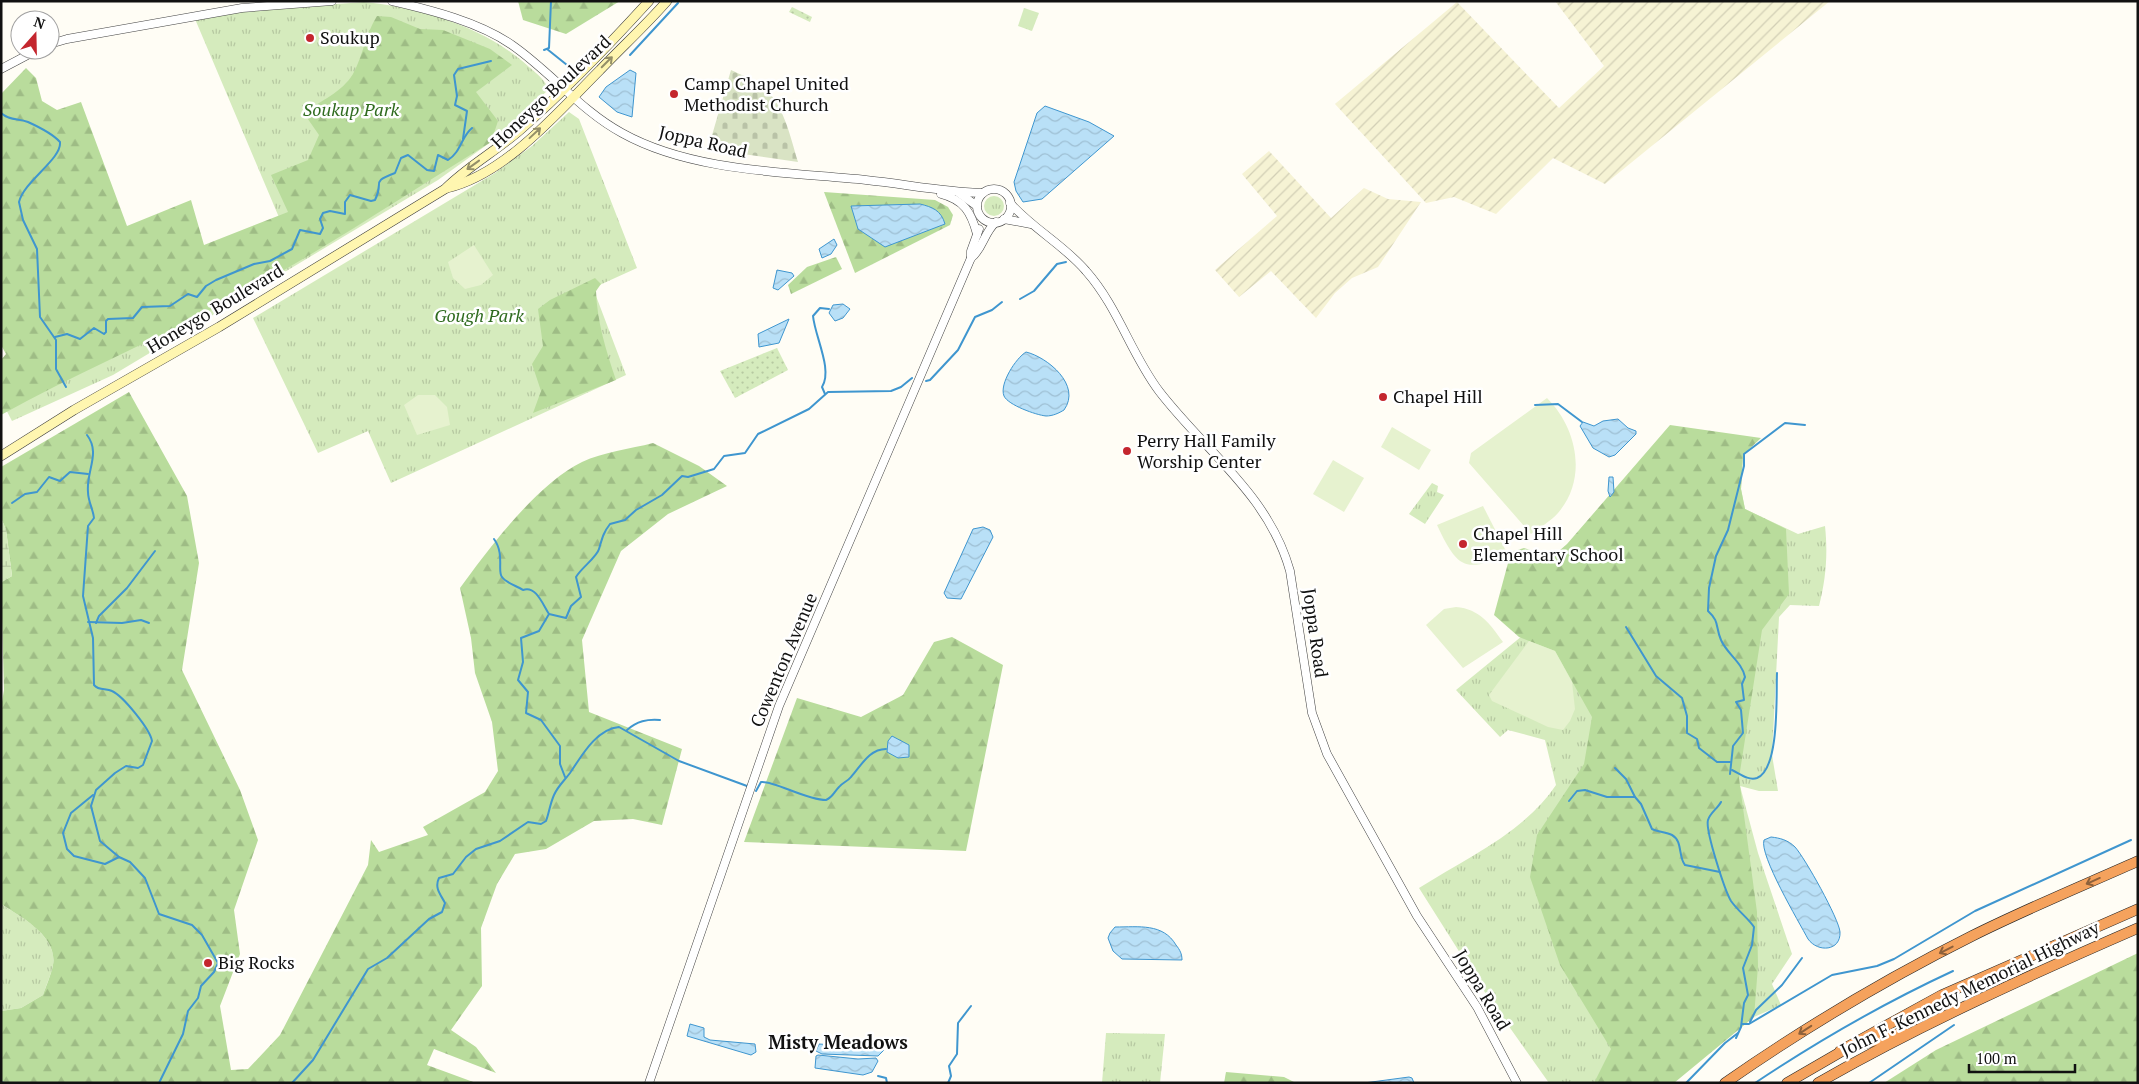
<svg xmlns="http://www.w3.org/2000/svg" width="2139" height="1084" font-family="'PT Serif',serif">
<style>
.farmland{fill:url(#farmland-furrows)}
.grass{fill:url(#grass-tufts)}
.forest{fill:url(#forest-firs)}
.wetland{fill:url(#wetland-marsh)}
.cemetery{fill:url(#cemetery-stones)}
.garden{fill:url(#garden-dots)}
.pitch{fill:#e6f2cf}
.water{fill:url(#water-waves);stroke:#3f96cf}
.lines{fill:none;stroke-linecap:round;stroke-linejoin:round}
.stream{stroke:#3f96cf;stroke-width:2}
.tertiary-casing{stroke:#444;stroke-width:9}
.secondary-casing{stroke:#333;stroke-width:10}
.motorway-casing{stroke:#222;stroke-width:11}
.tertiary{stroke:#fff;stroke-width:8}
.secondary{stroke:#fff6b0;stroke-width:9}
.motorway{stroke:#f5a25d;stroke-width:10}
.oneway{stroke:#948f68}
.oneway2{stroke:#8e613b}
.poi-dot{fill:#c4262e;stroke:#fff;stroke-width:2}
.labels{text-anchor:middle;stroke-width:5;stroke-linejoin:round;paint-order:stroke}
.poi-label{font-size:18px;fill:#111;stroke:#fff;text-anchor:start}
.street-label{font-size:18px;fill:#111;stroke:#fff}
.park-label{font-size:18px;font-style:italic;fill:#2f6b1f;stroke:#fff}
.neighbourhood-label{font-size:19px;font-weight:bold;fill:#111;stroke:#fff}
</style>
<defs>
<pattern id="farmland-furrows" width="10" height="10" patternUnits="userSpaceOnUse" patternTransform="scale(1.25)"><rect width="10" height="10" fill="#f6f3d4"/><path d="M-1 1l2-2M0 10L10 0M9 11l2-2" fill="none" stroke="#d2cfb5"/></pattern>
<pattern id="grass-tufts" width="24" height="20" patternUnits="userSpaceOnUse" patternTransform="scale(1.25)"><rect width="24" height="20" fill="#d5ebbd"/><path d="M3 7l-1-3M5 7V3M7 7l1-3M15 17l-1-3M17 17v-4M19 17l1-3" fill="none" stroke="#b6c8a1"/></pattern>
<pattern id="forest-firs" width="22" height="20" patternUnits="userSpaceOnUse" patternTransform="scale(1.25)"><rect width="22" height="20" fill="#b9dc9c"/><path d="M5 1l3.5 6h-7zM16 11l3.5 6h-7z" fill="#9ebc85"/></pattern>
<pattern id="wetland-marsh" width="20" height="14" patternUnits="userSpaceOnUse" patternTransform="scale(1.25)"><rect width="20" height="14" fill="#d5ebbd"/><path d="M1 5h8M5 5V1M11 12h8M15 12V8" fill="none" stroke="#b6c8a1"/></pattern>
<pattern id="cemetery-stones" width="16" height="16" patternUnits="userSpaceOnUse" patternTransform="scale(1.25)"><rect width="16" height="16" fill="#d9e3c4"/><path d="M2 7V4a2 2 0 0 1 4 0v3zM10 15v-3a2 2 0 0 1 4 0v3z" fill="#b9c2a7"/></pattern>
<pattern id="garden-dots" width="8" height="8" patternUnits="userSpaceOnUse" patternTransform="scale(1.25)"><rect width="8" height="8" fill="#d5ebbd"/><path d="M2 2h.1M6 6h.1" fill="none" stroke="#b6c8a1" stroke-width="1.8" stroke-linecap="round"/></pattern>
<pattern id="water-waves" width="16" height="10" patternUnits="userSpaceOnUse" patternTransform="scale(1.25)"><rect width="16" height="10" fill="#b9e0f7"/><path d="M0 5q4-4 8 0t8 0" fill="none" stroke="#9ebfd3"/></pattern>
</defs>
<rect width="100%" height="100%" fill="#fffdf5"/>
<g class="farmland">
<path d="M1555,1H1830L1605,184L1553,158L1496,214L1454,197L1426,203L1335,104L1457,2L1559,108L1604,66Z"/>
<path d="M1269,151L1331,218L1364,188L1388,199L1421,202L1378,267L1352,278L1335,293L1316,318L1271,271L1239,297L1215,270L1277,216L1242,174Z"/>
</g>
<g class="grass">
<path d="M364,2C421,7 487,28 529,67C537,74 546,80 548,90L502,134L438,180L113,375L12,421L1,400L289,241L195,19L245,11Z"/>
<path d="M1024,8L1039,13L1032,31L1018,26Z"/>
<path d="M569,112L579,119L637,268L593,288L626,375L391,483L368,431L318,453L253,318L495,173L532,146Z"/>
<circle cx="994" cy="206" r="10"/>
<path d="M1743,455L1741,489L1745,509L1798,534L1825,526C1828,554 1826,579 1819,606L1790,605L1779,617L1772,755L1778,791H1759L1740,786L1758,853L1792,954L1772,984L1781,1005L1754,1017L1710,912L1674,1083H1549L1486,994L1419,888C1466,858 1524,833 1556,785L1545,740L1508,730L1500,737L1456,690Z"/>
<path d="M1432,483L1438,486L1437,492L1444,495L1425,524L1409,514Z"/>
<path d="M1,904C21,917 58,936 53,965C51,975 46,985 43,995L21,1008L1,1011Z"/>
<path d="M1106,1033L1165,1034L1160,1083H1102Z"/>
</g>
<g class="forest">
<path d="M518,1H620L566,34L523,20Z"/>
<path d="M377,16L391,17L420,29L443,30L490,49L512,65L476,92L498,121L491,142C400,198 310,259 215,308C144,345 71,376 1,415V360L6,354L1,345V94L26,68L36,78L42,101L57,110L81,102L127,226L191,200L204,245L288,212L271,175L308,160L319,135L303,112C320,102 342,92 353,74C363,56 365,35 377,16Z"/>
<path d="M824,192L935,200L948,207L953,215L950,225L855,273Z"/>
<path d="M836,257L842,269L791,294L788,285L807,267Z"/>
<path d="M595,278L601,284L596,291C597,321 606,351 616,380L533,413L541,391L532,364L543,346L538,309L550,300Z"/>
<path d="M129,392L187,496L199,563L182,670L240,790L258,840L234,910L240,954L220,1006L231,1070L248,1069L280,1035L368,865L371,840L379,852L428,835L423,827L485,792L498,771L492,722L475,673L471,638L460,588C489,548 537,484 582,462C603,452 630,449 653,443L699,466L727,486L668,514L621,551L582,640L589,712L682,749L662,825L633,819L594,821L546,849L515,854L497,884L481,928L482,986L451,1030L476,1047L496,1073L434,1049L427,1065L476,1083H1V1011L21,1008L43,995C46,986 51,975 53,965C58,936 21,917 1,904V708L4,690L1,582L12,576L6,530L1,518V467Z"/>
<path d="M1670,425L1761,438L1743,455L1741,489L1745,509L1786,529L1789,594L1762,630L1739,778L1757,912L1758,966L1754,1017L1674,1083H1594L1611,1049L1560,965L1530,877L1537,835L1584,764L1592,717L1555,651L1519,637L1494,615L1511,552L1524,548L1552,557L1567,544Z"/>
<path d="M952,637L1003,665L966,851L744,842L797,698L861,717L903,695L934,642Z"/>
<path d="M2138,953V1083H1884L1936,1050Z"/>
<path d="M1226,1072L1284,1077L1296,1083H1224Z"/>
</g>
<path class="wetland" d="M1,518L6,529L12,576L2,582Z"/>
<path class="cemetery" d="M731,70C741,75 754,79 762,86C784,104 790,136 798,162L708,149Z"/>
<g class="garden">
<path d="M792,7L812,17L810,22L789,12Z"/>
<path d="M777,348L788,370L735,398L720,371Z"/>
</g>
<g class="pitch">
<path d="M474,245L493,275L481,285L465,289L453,278L448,262Z"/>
<path d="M418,395H435L447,407L450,425L417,435L404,405Z"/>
<path d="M1547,398C1577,428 1588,478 1558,513C1551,521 1540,527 1531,534L1469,463L1471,453Z"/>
<path d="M1392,427L1431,450L1419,470L1381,447Z"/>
<path d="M1333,460L1364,478L1344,512L1313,494Z"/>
<path d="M1483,506L1507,553C1464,576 1456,565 1437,525Z"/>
<path d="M1456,607C1480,609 1490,624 1503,642L1463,668L1426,625L1444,609Z"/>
<path d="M1529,641L1555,651L1572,682L1575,709L1570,721L1563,730L1548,727L1492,701L1489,695Z"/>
</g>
<g class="water">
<path d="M630,70L636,73L632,117L617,112L599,97L606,87Z"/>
<path d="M1045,106L1089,122L1114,136L1042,199L1023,202L1016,191L1014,182L1037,113Z"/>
<path d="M920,204C932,207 941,210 945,224L885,247L858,229L851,206Z"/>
<path d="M834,239L837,245L831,254L822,258L819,249Z"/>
<path d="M777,270L792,273L794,276L778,290L773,288Z"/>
<path d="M843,304L850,309L843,318L835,321L829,313L833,305Z"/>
<path d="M789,319L779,343L759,347L758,334Z"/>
<path d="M1026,352C1047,357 1082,385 1064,410C1059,413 1053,416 1046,416C1036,415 1008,405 1004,396C999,384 1016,358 1026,352Z"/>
<path d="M1618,419L1628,428L1636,431V434L1615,455L1609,457L1593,448L1580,426L1583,422L1594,426L1603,421Z"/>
<path d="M1609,477H1613L1614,492L1610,497L1608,491Z"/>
<path d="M983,527L990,530L993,537L961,599L947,598L944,593L973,529Z"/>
<path d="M892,736L909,745V757L898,758L887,752L888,741Z"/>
<path d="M1771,837C1780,838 1788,840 1795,847C1805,858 1839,919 1840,932C1841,951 1818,953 1808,939C1799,922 1759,855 1764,840Z"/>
<path d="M1115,927C1139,927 1163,923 1176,945C1180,950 1182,954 1182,960L1122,959L1113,951L1108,938L1110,933Z"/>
<path d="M690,1024L704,1028V1037L710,1040L755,1044L756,1052L751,1055L687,1036Z"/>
<path d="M819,1044L880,1048L884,1050L878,1056L822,1054L816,1051Z"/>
<path d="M818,1055L858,1059L876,1058L878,1061L872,1072L863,1075L815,1068L816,1056Z"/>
<path d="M1409,1077L1412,1078L1414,1083H1364Z"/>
</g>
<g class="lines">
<g class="stream">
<path d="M547,49L567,65"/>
<path d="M544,50L549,48L551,1"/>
<path d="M630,55L678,3"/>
<path d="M1,113C10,121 18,118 28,122C39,127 52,133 60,142C62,159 24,181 19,202L23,220L37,249L40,317L56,340V369L66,387"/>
<path d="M463,139L467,111L455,105L457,96L454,75L458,69L491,61"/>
<path d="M1020,299L1034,291L1057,264L1066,262"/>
<path d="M55,337L67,334L80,339L94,328L104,334L106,332V321L108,319L133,318L142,307L170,306L188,294L197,297L206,286L216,280L254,264L270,261L292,249L300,230L320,234L323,228L320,219L323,213L330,211L345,214V202L350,195L371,201L375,200C385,181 369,183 395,173L401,158L408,155L427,170L434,171L438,155L448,160C461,152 461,137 472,128"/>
<path d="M926,381L930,380L958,350L975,317L992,310L1002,302"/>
<path d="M825,394L822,387C833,370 815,337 813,316L820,308L829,309"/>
<path d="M1535,405L1558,404L1582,422"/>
<path d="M87,435C101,453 86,471 88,492C88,501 93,509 94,518L88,526L83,596L93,638L94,685C99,691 106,688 112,691C123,696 150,729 152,741L143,765L138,768L126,766L115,773L96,790L91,806L100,841L119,857L130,862L145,878L159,914L192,925L202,935L218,963L214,972L201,986L198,998L188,1011L183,1034L159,1083"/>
<path d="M12,503L25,494L37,492L49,477L60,481L70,472L88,474"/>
<path d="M494,539C505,554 497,572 502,577C506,583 517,586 523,590C536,585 543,605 549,614L566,618L571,606L581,597L576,577C581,568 597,557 599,549C602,539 603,533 610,524L625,520L636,510L662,495L682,476L688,477L714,469L724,456L745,453L758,434L809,409L828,392L891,391L901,387L912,378"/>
<path d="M549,614L539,631L521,638L523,662L518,680L528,692L526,713L541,720L560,746V764L565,777"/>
<path d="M88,622L122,623L141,620L149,623"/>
<path d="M96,623L99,616L127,588L155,551"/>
<path d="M1626,627L1656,676L1682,698L1687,716V733L1697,739L1699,748L1717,762H1730"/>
<path d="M627,730C637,721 647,719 660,720"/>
<path d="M1615,768L1626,779L1635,797L1641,804L1652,829C1658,832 1666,832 1672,835C1683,841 1678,857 1685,865L1720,872"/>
<path d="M1732,770C1739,773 1748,781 1757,778C1780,769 1776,693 1777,673"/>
<path d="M1730,774L1733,746L1743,733L1741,710L1736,702L1744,700L1742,684L1745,677C1742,662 1727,654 1721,640C1715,626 1720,622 1708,611L1709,588L1716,556L1728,530L1744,466V454L1785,423L1805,425"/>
<path d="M756,791L761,782C773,780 806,800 826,800C833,797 834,792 839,787C842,783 848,781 851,777C861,766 869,749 886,749"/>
<path d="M93,795L71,813L63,833L67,849L74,856L105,864L119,857"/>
<path d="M1569,801L1577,791L1585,790L1607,797H1635"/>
<path d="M1721,802C1718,808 1710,813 1708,820C1705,830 1725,891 1731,901C1738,911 1748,918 1754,927L1752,945L1743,968L1748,995L1744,1003L1741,1027L1736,1038"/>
<path d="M1750,1022L1756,1010L1782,985L1802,958"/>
<path d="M1742,1024H1749L1832,975L1877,966L1894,959L1975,911L2131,840"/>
<path d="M878,1076L886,1078L887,1083"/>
<path d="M1,1082L4,1083"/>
<path d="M292,1083L313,1060L368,969L387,958L429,919L442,912L445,903C441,895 434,888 439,878L453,874L466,857L476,849L500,841L528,822L541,824L546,821C549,813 550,804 554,795C558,786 564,781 570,773C581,757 596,729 619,727L679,761L747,786"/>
<path d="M948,1083L951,1076L949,1066L957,1054L958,1023L971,1006"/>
<path d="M1686,1083L1725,1043L1738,1033"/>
<path d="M1755,1083C1818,1041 1884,1003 1953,971"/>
<path d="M1869,1083L1954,1025"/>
</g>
<defs>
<g id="tertiary">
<path d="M392,1C431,10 479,22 512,45C551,72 581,111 622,133C692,172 787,172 866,180C905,184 944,192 983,193"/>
<path d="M50,44L67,39L242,8L332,1"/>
<path d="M1,69L37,50"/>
<circle cx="994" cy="206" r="17"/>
<path d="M959,193L977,206"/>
<path d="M941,194C964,200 971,212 977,234"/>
<path d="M1010,203C1033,229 1064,245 1086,271C1118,307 1131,354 1159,391C1205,451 1269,495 1290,571L1312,713L1327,754L1417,916L1477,1007L1517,1083"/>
<path d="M1004,219L1031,224"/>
<path d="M971,258V251L979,229"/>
<path d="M649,1083L779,706L971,258C983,249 984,232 996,222"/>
</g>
<g id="secondary">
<path d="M447,188C506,174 558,112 600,70C622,47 646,25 667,1"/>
<path d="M1,456L74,410L219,327L445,189C468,166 496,151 520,130C565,91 608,46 649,1"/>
</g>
<g id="motorway">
<path d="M1860,1045L1904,1032"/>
<path d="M1840,1051L1942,995L2138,909"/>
<path d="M1725,1083C1804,1028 1886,979 1972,936C2026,909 2082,886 2138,861"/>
<path d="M1787,1083L1844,1050"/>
<path d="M1818,1083C1921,1024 2030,975 2138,928"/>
</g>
</defs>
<use href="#tertiary" class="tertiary-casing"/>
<use href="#secondary" class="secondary-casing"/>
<use href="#motorway" class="motorway-casing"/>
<use href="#tertiary" class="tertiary"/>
<use href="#secondary" class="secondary"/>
<use href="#motorway" class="motorway"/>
</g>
<defs><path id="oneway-shaft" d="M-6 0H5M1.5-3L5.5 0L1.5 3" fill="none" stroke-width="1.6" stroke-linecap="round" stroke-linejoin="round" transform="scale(1.25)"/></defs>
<g class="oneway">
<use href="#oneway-shaft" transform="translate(607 62) rotate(-45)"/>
<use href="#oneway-shaft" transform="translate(535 133) rotate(-43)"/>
<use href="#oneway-shaft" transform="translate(473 165) rotate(144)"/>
</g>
<g class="oneway2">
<use href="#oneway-shaft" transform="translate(2093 881) rotate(156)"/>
<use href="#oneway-shaft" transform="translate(1946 950) rotate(153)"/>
<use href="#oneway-shaft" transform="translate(1805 1030) rotate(147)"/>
</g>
<g class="poi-dot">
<circle cx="310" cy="38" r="5"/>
<circle cx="674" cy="94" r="5"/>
<circle cx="1383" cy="397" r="5"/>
<circle cx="1127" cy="451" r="5"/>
<circle cx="1463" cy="544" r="5"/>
<circle cx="208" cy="963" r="5"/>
</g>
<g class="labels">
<g class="poi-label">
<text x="320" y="44">Soukup</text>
<text x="684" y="90">Camp Chapel United<tspan x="684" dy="21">Methodist Church</tspan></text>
<text x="1393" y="403">Chapel Hill</text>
<text x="1137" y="447">Perry Hall Family<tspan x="1137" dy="21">Worship Center</tspan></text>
<text x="1473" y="540">Chapel Hill<tspan x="1473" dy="21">Elementary School</tspan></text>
<text x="218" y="969">Big Rocks</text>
</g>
<g class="street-label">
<text transform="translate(551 92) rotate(-43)" y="6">Honeygo Boulevard</text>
<text transform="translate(703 142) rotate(13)" y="6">Joppa Road</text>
<text transform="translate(215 309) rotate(-31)" y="6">Honeygo Boulevard</text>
<text transform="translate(1315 633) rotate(82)" y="6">Joppa Road</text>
<text transform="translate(784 660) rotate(-67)" y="6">Cowenton Avenue</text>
<text transform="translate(1970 989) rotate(-26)" y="6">John F. Kennedy Memorial Highway</text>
<text transform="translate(1482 990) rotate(59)" y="6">Joppa Road</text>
</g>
<g class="park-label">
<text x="351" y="116">Soukup Park</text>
<text x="479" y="322">Gough Park</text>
</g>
<g class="neighbourhood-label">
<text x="838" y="1049">Misty Meadows</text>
</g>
</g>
<rect width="2139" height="1084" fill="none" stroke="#111111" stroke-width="5"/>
<g transform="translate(35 35) rotate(20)"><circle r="24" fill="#ffffff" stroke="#a0a0a0"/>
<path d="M0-4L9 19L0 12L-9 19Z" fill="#c4262e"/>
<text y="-8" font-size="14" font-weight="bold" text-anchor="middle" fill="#111111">N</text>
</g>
<path d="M1969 1064v8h106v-8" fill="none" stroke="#111111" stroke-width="2.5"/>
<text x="1976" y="1064" font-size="15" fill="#111111" stroke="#ffffff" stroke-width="4" paint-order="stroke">100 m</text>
</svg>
